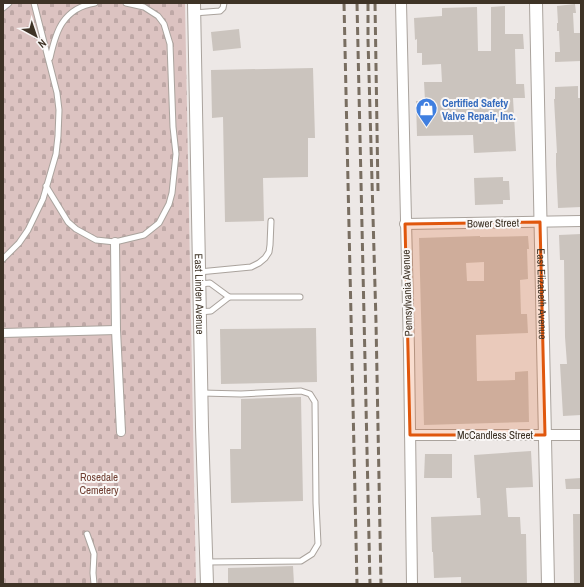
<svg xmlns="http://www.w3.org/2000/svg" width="584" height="587" font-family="'Archivo Narrow',sans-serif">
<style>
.cemetery{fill:url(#cemetery-stones)}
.building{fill:#cbc4be;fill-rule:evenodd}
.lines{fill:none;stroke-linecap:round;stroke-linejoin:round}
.service-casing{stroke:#aaa39d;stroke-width:7}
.pedestrian-casing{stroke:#aaa39d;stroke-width:10}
.minor-casing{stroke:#aaa39d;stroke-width:12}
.tertiary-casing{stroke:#aaa39d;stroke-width:14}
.service{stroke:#fff;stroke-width:5}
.pedestrian{stroke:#fff;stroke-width:8}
.minor{stroke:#fff;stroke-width:10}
.tertiary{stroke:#fff;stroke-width:12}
.rail{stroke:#796e61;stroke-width:3;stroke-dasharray:8 4;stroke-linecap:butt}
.marked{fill:#e0570d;fill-opacity:0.2;stroke:#e0570d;stroke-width:3;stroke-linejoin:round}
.labels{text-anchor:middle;stroke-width:4;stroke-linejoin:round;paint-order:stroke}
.shop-label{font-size:11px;font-weight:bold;fill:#366cbe;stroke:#faf7f6;text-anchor:start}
.street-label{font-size:11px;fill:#3e3326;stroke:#faf7f6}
.park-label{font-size:11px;fill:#714134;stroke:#faf7f6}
</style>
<defs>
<pattern id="cemetery-stones" width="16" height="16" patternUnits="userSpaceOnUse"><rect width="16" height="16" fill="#dcc3c1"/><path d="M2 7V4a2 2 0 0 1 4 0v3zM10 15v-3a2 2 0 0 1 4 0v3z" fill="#bea8a6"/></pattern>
</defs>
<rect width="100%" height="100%" fill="#ede8e6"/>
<path class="cemetery" d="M3,3H185L196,584H3Z"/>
<g class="building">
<path d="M575,4L576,13H573L574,33H581V61L555,62V52H560L559,31H557V23H558L557,6Z"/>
<path d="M505,6V34H523L524,49H515L516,84H524L525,98H513L516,151L474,153L473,135L417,136L416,101H425L424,82H442L441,64L422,65V53H417V39L415,40L414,18L442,16V8L477,7L478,51H491V7Z"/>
<path d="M239,29L241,48L213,51L211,32Z"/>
<path d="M313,68L315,138H308V177L263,178L264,221L225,222L223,117L212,118L211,70Z"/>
<path d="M578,86V98H581V207L558,208L556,165V153H557L554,99H555V87Z"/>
<path d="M503,177V181H509L510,200H503V204L475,205L474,178Z"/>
<path d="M581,234V415L563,416L560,364H567L565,337L564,260H560L559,235Z"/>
<path d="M480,236V237L528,236L529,249H527L528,279L520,280L521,314H527L528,333L476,335L477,381L515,380V372L528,371L529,422L424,425L419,238ZM484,262V281H467L466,263Z"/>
<path d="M316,328L317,382L221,384L220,329Z"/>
<path d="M301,397L303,501L231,503L230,449H241V399Z"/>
<path d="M531,451L533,487L506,488L508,517H520L521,534H526L527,584H461V577L434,578L433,552H432L431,517L481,515L480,498H477L474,455Z"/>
<path d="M425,454H452V478H424Z"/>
<path d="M581,478V489H566L565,479Z"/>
<path d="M573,514H581V584H574Z"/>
<path d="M293,566L294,584H228V568Z"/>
</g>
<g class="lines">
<defs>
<g id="service">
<path d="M3,8L9,3"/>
<path d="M194,13L220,11L223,8L224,3"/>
<path d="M50,58C52,49 57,30 63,22C70,12 82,5 95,3"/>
<path d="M46,186L68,222L76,229L96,240L115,242L144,235L159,223L169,204L172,193L176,154L173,127L170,44L164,24L158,16L144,7L126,3"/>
<path d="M3,259L19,243L28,230L43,199L56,154L58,136L59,110L57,93L34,3"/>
<path d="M199,272L251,267L259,263L265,258L269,252L270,245L271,221"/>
<path d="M200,284L210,283L229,297L211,311L200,312"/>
<path d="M229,297H300"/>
<path d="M202,393L241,394L301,391L310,394L315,402L316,503L318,544L312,554L301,561L207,562"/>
<path d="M87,534L94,554L93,573L94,584"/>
</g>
<g id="pedestrian">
<path d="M115,242L116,330L121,432"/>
<path d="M3,333L116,330"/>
</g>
<g id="minor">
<path d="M401,3L409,350L412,584"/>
<path d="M405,224L581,221"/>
<path d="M410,435H581"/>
</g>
<g id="tertiary">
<path id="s1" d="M194,3L202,427L207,584"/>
<path id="s2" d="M536,3L548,584"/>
</g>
</defs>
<use href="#service" class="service-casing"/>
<use href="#pedestrian" class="pedestrian-casing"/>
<use href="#minor" class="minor-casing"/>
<use href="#tertiary" class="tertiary-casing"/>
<use href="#service" class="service"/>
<use href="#pedestrian" class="pedestrian"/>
<use href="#minor" class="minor"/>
<use href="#tertiary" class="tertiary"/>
<g class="rail">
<path d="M344,3L357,584"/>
<path d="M357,3L370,584"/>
<path d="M368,3V40L376,322L381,584"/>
<path d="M375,3L378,192"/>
</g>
</g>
<path class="marked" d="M540,222L545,435H410L405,224Z"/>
<defs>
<symbol id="shop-pin" viewBox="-11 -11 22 30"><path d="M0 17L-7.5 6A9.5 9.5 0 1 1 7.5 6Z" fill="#3f7fe0" stroke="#faf7f6"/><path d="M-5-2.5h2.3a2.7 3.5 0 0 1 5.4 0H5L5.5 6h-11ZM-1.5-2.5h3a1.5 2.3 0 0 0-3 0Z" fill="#fff"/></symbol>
</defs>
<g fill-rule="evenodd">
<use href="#shop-pin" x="414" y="96" width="25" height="34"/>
</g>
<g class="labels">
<g class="shop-label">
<text x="442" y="107">Certified Safety<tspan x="442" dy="13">Valve Repair, Inc.</tspan></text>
</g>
<g class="street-label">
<text transform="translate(493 223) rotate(-1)" y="4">Bower Street</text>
<text transform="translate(407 293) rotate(-92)" y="4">Pennsylvania Avenue</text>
<text dy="4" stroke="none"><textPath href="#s1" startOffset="291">East Linden Avenue</textPath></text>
<text dy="4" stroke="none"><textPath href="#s2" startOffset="291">East Elizabeth Avenue</textPath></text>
<text x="495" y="439">McCandless Street</text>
</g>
<g class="park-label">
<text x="99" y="481">Rosedale<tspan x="99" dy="13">Cemetery</tspan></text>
</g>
</g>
<rect width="584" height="587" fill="none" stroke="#3e3326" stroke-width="8"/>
<g transform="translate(36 36) rotate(140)" stroke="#faf7f6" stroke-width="3" paint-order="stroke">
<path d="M0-3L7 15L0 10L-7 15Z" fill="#3e3326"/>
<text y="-6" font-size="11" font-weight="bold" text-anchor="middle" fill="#3e3326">N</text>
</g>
</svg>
